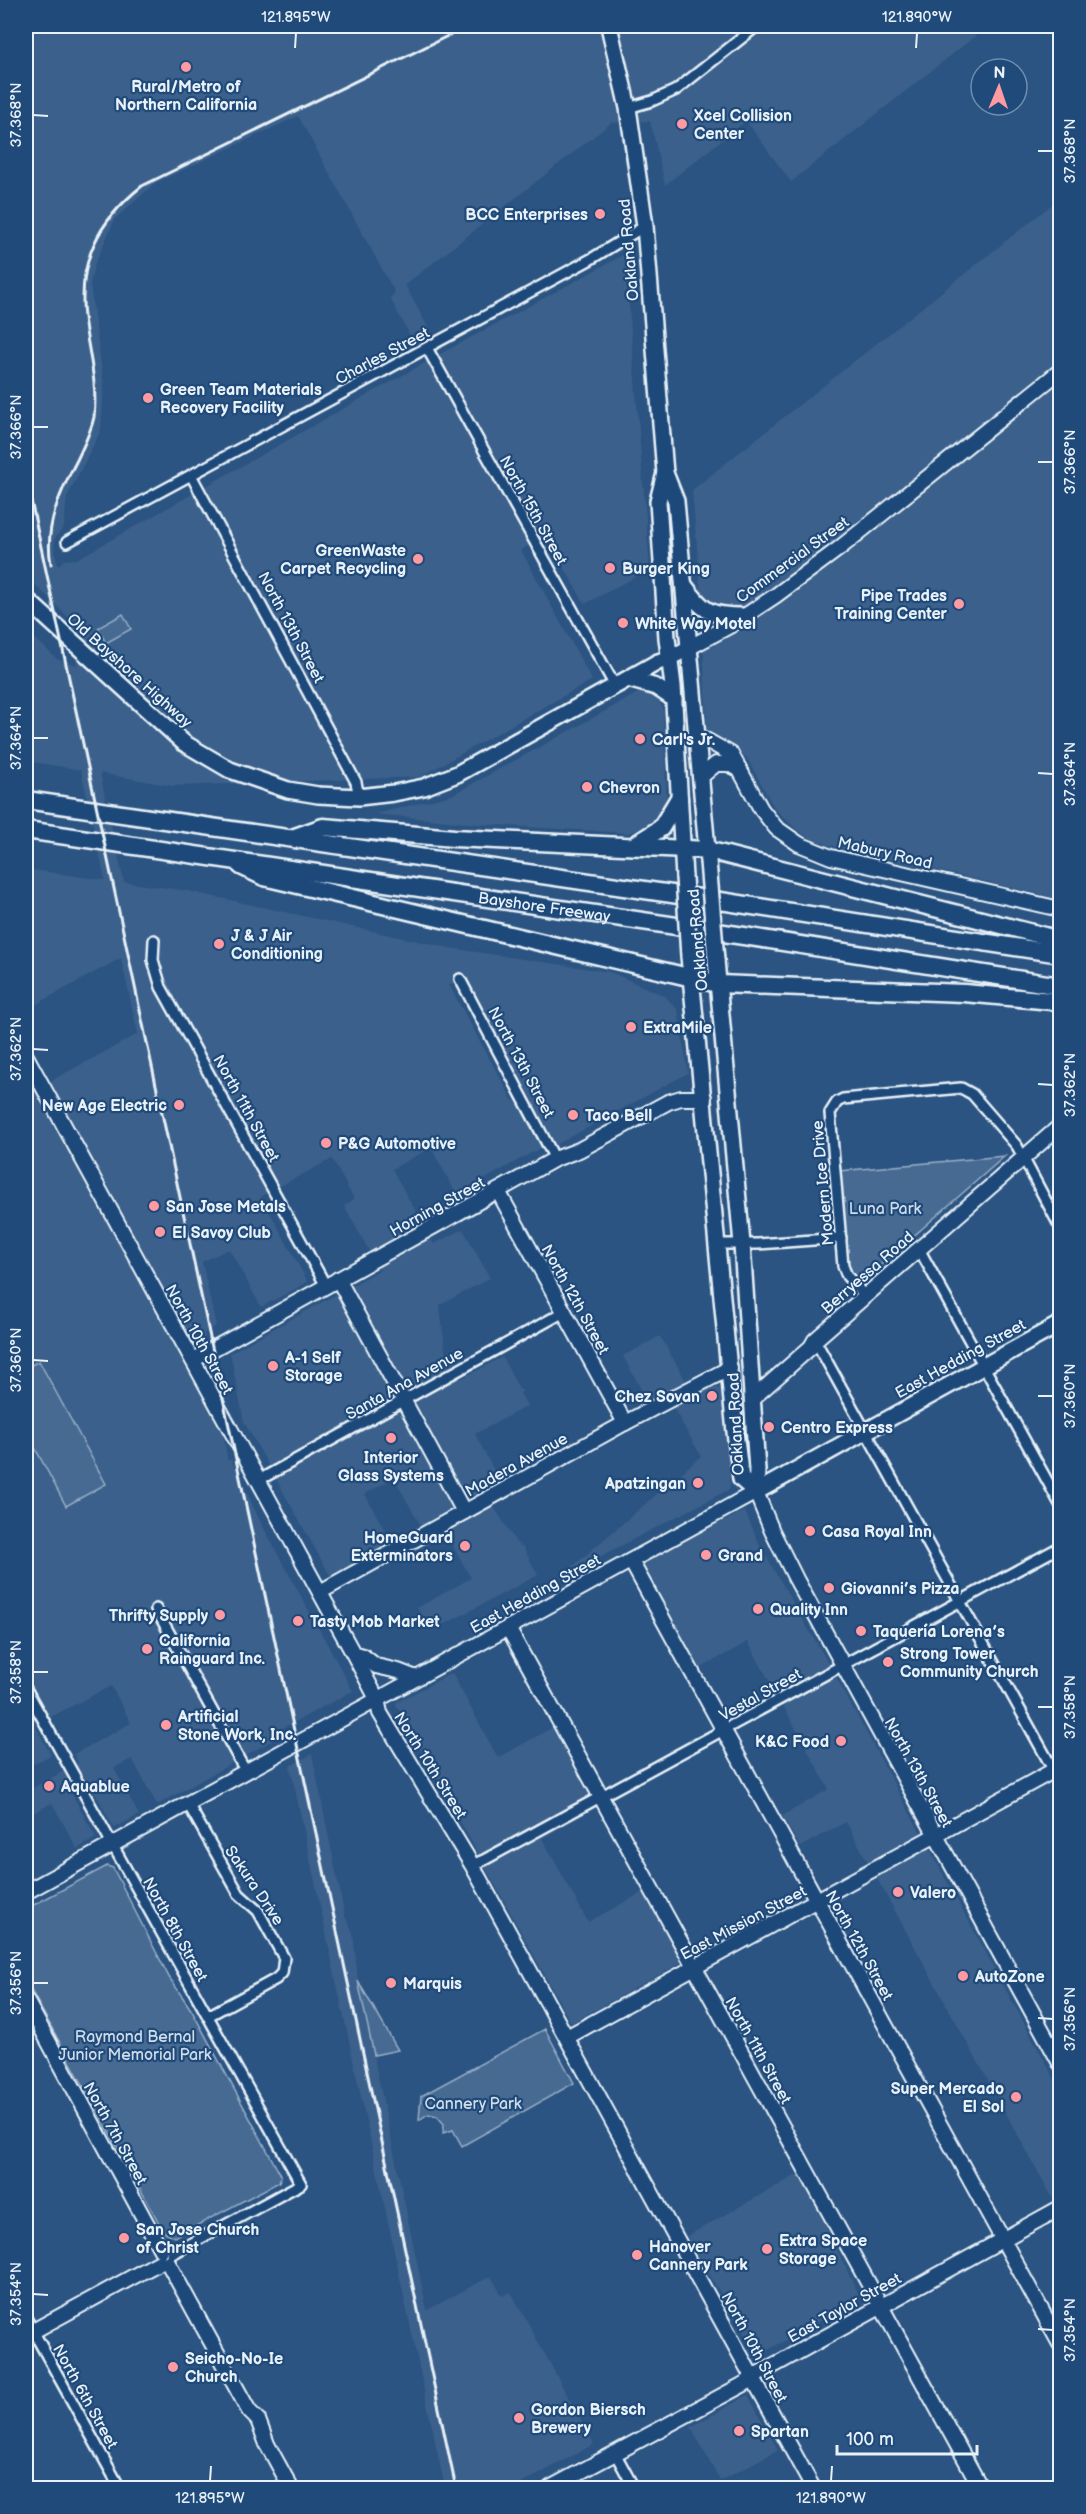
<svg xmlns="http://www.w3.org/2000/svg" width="1086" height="2514" font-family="'Balsamiq Sans',sans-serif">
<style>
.built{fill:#3a608b}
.green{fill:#476b93;stroke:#98aec6;stroke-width:1.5}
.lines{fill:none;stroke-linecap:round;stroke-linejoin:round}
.street-casing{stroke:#e8f1f8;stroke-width:14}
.secondary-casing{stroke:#e8f1f8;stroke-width:18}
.primary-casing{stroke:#e8f1f8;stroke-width:20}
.highway-casing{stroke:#e8f1f8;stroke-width:21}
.street{stroke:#1f4a7a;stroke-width:9}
.secondary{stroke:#1f4a7a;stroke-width:14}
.primary{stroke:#1f4a7a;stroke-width:15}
.highway{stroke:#1f4a7a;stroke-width:16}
.rail{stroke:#e8f1f8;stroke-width:3}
.primary-bridge-casing{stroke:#e8f1f8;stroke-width:20;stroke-linecap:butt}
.primary-bridge{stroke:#1f4a7a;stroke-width:15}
.ticks{fill:none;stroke:#e8f1f8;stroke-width:2}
.poi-dot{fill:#ff9aa2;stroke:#1f4a7a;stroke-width:2}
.labels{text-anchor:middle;stroke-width:4.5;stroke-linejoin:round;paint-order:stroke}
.poi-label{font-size:16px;font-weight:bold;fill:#e8f1f8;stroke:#1f4a7a;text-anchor:start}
.street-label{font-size:16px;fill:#e8f1f8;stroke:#1f4a7a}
.park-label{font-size:16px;fill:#d0dde9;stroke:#1f4a7a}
.neatline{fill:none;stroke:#e8f1f8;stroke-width:2}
.ticks-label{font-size:15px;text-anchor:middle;fill:#e8f1f8}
</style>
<rect width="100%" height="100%" fill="#2b5482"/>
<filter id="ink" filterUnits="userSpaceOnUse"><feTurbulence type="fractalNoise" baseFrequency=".0167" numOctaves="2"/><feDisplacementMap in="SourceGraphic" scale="12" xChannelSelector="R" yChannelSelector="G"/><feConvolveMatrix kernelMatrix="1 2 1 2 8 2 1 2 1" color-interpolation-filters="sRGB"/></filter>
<g filter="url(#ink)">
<g class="built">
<path d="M26,26H988L791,182L746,121L665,185L650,121L611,123L405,285L429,329L410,336L390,298L395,293L298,116L155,183L115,219L94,266L90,285L104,386L101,430L67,497L64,527L55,538L54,547L58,566L64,560L77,559L444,352L625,254L650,569L585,604L546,536L521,550L592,680L420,777L172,786L100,773L124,882L188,891L450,948L610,972L665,996L678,1010L688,1073L556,1145L466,978L449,985L513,1101L515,1100L542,1147L457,1195L431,1148L392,1169L434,1244L463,1229L490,1278L440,1305L445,1350L461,1379L502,1357L519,1389L523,1391L520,1393L527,1406L475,1434L500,1482L484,1491L516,1542L520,1546L522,1545L538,1575L447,1623L429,1628L417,1608L471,1578L438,1520L422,1528L394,1478L365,1494L393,1545L332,1579L244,1422L230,1353L380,1270L344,1206L354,1199L332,1159L261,1196L308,1282L261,1307L229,1249L202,1262L216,1326L204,1333L228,1461L231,1459L261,1523L353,1691L283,1728L284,1734L157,1805L132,1759L114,1768L139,1815L114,1828L89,1782L71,1792L96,1838L77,1849L52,1803L26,1817V1792L78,1763L74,1754L131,1723L111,1686L35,1725L51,1755L26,1768V1084L30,1092L138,1034L121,958L26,1010V869L105,880L81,770L26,761V630L57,659L77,665L68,617L26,576Z"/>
<path d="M1060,198V899L829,845L811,839L797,830L775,809L746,757L707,733L701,595L692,490Z"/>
<path d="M638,693L654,695L663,708L667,808L653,825L628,833L478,824L376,814L452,795Z"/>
<path d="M660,1336L685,1379V1401L709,1388H719L724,1398L730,1489L559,1578L701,1456L664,1392L647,1400L623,1356Z"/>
<path d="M745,1511L760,1546L830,1666L1060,2089V2195L1053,2199L846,1822L800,1847L782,1816L829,1789L748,1642L697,1670L637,1562Z"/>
<path d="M452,1673L498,1758L555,1726L599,1806L542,1838L588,1922L645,1891L684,1961L571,2023L395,1703Z"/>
<path d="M312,1754L345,1916L353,1932L358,1981L427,2310L491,2276L502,2296L511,2292L594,2444L514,2488H445L290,1766Z"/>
<path d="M800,2173L861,2299L757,2356L687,2236Z"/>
<path d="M748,2395L778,2450L720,2481L691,2427Z"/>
</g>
<g class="green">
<path d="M123,614L131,629L106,643L98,628Z"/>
<path d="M1005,1156L860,1283L848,1266L839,1171Z"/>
<path d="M39,1361L106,1484L66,1506L26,1431V1368Z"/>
<path d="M107,1866L113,1868L169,1977L192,2011L281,2176L279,2182L175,2237L164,2232L26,1981V1909Z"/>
<path d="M358,1981L398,2050L374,2055Z"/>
<path d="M545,2029L574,2083L462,2146L453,2130L443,2133L444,2124L437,2116L428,2114L419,2120L421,2096Z"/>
</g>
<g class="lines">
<defs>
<g id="street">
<path d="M628,108L652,101L676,90L757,26"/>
<path d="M427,348L615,686"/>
<path d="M191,475L356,782L359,797"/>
<path d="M67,542L591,259L645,226"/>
<path d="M154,940L153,960L161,987L326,1286"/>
<path d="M460,979L555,1159"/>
<path d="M718,1244H758L841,1238"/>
<path d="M919,1249L1060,1504"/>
<path d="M865,1296L847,1276L843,1266L830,1113L837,1102L843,1099L961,1088L972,1094L1017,1146L1060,1227"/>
<path d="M815,1340L1060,1782"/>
<path d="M259,1480L564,1312"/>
<path d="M156,1609L246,1772"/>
<path d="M26,1689L301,2184L172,2254"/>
<path d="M188,1804L239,1894L258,1911L284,1958L282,1973L276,1979L208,2016"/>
<path d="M472,1865L484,1860L1060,1547"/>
<path d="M26,2318L120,2488"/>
<path d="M615,2453L634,2488"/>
</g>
<g id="secondary">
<path d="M670,658L731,625L775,596L841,547L1060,371"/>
<path d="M697,735L731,754L761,809L776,828L799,844L831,857L1060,909"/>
<path d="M702,776L716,764H728L739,769"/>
<path d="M26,1056L353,1653L377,1699L380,1713L472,1865L813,2488"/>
<path d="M498,1191L625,1423"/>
<path d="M338,1279L464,1512"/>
<path d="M193,1360L555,1159L579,1150L668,1102L681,1098H704"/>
<path d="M752,1399L811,1347L815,1340L1060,1126"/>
<path d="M631,1561L1060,2344"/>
<path d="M320,1592L625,1423L730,1368"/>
<path d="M508,1628L981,2488"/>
<path d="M353,1653L363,1656L376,1666L398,1671L416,1678"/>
<path d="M26,1892L756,1492L772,1531L796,1579L1060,2063"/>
<path d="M26,2000L161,2250"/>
<path d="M567,2037L1060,1767"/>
<path d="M168,2263L249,2411L258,2420L267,2444L291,2488"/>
<path d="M26,2335L160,2262"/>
<path d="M550,2488L746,2383L760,2373L1060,2208"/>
</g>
<g id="primary">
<path d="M609,26L628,108L645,226L665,473L676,501L708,861"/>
<path d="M665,473L658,501L667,638L673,686L684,877"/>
<path d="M684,585C703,611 709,616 742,616"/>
<path d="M26,599L184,743L230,770L288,790L318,795L359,797L394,793L424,787L457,774L658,662L670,658"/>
<path d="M628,679L656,687L674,699"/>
<path d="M689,956L735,1432L741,1479L756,1492"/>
<path d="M716,960L742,1244L757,1470L756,1492"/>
<path d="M756,1492L1060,1324"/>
</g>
<g id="highway">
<path d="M26,800L727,902L1060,954"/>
<path id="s1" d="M26,830L744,936L1060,986"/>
<path d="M295,837L323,827L454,838L707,850L1060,940"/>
<path d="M633,846L661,828L679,798"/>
<path d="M241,866L264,877L718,984L964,993L1052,1001L1060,997"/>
</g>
</defs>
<use href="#street" class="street-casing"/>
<use href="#secondary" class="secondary-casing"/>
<use href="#primary" class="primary-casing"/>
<use href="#highway" class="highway-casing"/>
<use href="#street" class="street"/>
<use href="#secondary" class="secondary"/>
<use href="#primary" class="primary"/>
<use href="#highway" class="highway"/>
<g class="rail">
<path d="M26,477L456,2488"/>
<path d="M51,564C44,527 60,492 77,460C83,447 91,432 94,417C98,383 88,351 84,317C78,261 98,221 142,186L468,26"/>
</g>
<defs>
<g id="primary-bridge">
<path d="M708,861L716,960"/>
<path d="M684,877L689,956"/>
</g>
</defs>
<use href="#primary-bridge" class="primary-bridge-casing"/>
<use href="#primary-bridge" class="primary-bridge"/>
</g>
</g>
<path class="ticks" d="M295,48L296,33M916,48L917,33M33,115L48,116M1038,151H1053M33,427H48M1038,462H1053M33,738H48M1038,773L1053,774M33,1049L48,1050M1038,1084L1053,1085M33,1360L48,1361M1038,1396H1053M33,1672H48M1038,1707H1053M33,1983H48M1038,2018L1053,2019M33,2294L48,2295M1038,2329L1053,2330M210,2481L211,2466M831,2481L832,2466"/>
<g class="poi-dot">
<circle cx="186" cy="67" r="6"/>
<circle cx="682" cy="124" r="6"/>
<circle cx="600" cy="214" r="6"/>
<circle cx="148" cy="398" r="6"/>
<circle cx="418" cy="559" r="6"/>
<circle cx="610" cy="568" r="6"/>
<circle cx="959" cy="604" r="6"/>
<circle cx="623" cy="623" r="6"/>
<circle cx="640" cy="739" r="6"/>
<circle cx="587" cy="787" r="6"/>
<circle cx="219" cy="944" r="6"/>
<circle cx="631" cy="1027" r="6"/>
<circle cx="179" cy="1105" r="6"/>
<circle cx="573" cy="1115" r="6"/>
<circle cx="326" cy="1143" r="6"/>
<circle cx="154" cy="1206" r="6"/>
<circle cx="160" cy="1232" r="6"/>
<circle cx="273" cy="1366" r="6"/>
<circle cx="712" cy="1396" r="6"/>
<circle cx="769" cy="1427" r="6"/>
<circle cx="391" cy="1438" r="6"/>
<circle cx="698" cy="1483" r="6"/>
<circle cx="810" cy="1531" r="6"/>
<circle cx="465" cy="1546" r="6"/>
<circle cx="706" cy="1555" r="6"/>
<circle cx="829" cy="1588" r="6"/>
<circle cx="758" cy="1609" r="6"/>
<circle cx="220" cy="1615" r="6"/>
<circle cx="298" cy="1621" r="6"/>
<circle cx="861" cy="1631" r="6"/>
<circle cx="147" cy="1649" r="6"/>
<circle cx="888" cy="1662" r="6"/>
<circle cx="166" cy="1725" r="6"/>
<circle cx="841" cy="1741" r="6"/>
<circle cx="49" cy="1786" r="6"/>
<circle cx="898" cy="1892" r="6"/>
<circle cx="963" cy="1976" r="6"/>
<circle cx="391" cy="1983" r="6"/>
<circle cx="1016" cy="2097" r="6"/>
<circle cx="124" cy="2238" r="6"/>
<circle cx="767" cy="2249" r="6"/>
<circle cx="637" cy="2255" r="6"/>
<circle cx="173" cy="2367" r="6"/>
<circle cx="519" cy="2418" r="6"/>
<circle cx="739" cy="2431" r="6"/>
</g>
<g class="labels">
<g class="poi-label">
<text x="186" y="92" text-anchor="middle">Rural/Metro of<tspan x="186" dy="18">Northern California</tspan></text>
<text x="694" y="121">Xcel Collision<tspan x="694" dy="18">Center</tspan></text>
<text x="588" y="220" text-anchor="end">BCC Enterprises</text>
<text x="160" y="395">Green Team Materials<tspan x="160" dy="18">Recovery Facility</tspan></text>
<text x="406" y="556" text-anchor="end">GreenWaste<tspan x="406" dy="18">Carpet Recycling</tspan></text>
<text x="622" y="574">Burger King</text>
<text x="947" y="601" text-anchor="end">Pipe Trades<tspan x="947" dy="18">Training Center</tspan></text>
<text x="635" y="629">White Way Motel</text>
<text x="652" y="745">Carl's Jr.</text>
<text x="599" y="793">Chevron</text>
<text x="231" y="941">J &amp; J Air<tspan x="231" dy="18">Conditioning</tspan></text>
<text x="643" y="1033">ExtraMile</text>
<text x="167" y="1111" text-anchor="end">New Age Electric</text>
<text x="585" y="1121">Taco Bell</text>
<text x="338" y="1149">P&amp;G Automotive</text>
<text x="166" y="1212">San Jose Metals</text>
<text x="172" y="1238">El Savoy Club</text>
<text x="285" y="1363">A-1 Self<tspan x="285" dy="18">Storage</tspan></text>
<text x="700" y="1402" text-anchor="end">Chez Sovan</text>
<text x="781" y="1433">Centro Express</text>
<text x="391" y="1463" text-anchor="middle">Interior<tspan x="391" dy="18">Glass Systems</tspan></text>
<text x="686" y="1489" text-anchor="end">Apatzingan</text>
<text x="822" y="1537">Casa Royal Inn</text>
<text x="453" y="1543" text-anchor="end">HomeGuard<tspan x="453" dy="18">Exterminators</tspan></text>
<text x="718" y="1561">Grand</text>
<text x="841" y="1594">Giovanni’s Pizza</text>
<text x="770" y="1615">Quality Inn</text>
<text x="208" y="1621" text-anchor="end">Thrifty Supply</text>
<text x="310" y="1627">Tasty Mob Market</text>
<text x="873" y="1637">Taquería Lorena’s</text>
<text x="159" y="1646">California<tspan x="159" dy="18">Rainguard Inc.</tspan></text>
<text x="900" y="1659">Strong Tower<tspan x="900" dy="18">Community Church</tspan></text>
<text x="178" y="1722">Artificial<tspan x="178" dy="18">Stone Work, Inc.</tspan></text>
<text x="829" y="1747" text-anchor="end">K&amp;C Food</text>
<text x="61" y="1792">Aquablue</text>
<text x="910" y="1898">Valero</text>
<text x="975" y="1982">AutoZone</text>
<text x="403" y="1989">Marquis</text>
<text x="1004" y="2094" text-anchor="end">Super Mercado<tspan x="1004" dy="18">El Sol</tspan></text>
<text x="136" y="2235">San Jose Church<tspan x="136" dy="18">of Christ</tspan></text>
<text x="779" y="2246">Extra Space<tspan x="779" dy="18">Storage</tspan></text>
<text x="649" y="2252">Hanover<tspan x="649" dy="18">Cannery Park</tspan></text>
<text x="185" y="2364">Seicho-No-Ie<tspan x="185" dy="18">Church</tspan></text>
<text x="531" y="2415">Gordon Biersch<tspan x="531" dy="18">Brewery</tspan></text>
<text x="751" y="2437">Spartan</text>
</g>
<g class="street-label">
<text transform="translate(628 250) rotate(-95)" y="6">Oakland Road</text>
<text transform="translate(382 355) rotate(-28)" y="6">Charles Street</text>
<text transform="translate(534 510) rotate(61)" y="6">North 15th Street</text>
<text transform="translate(792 559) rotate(-36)" y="6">Commercial Street</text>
<text transform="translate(292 627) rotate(62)" y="6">North 13th Street</text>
<text transform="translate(130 670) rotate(42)" y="6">Old Bayshore Highway</text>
<text transform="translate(885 852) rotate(13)" y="6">Mabury Road</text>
<text dy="6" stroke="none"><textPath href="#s1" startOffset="524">Bayshore Freeway</textPath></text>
<text transform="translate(697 940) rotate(-95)" y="6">Oakland Road</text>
<text transform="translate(522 1062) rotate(62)" y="6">North 13th Street</text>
<text transform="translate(247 1108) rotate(61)" y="6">North 11th Street</text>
<text transform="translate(822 1183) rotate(-95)" y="6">Modern Ice Drive</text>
<text transform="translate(437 1206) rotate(-29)" y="6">Horning Street</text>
<text transform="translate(867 1272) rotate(-41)" y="6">Berryessa Road</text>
<text transform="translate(576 1299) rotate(61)" y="6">North 12th Street</text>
<text transform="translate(200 1339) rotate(61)" y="6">North 10th Street</text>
<text transform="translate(960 1358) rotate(-29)" y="6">East Hedding Street</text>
<text transform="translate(404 1383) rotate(-29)" y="6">Santa Ana Avenue</text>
<text transform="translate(735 1424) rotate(-93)" y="6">Oakland Road</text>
<text transform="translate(516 1464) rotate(-29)" y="6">Madera Avenue</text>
<text transform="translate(535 1593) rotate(-29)" y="6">East Hedding Street</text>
<text transform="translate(760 1694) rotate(-29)" y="6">Vestal Street</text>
<text transform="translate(431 1765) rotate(58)" y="6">North 10th Street</text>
<text transform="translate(919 1772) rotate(61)" y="6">North 13th Street</text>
<text transform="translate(255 1885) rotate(56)" y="6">Sakura Drive</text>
<text transform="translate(743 1922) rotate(-28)" y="6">East Mission Street</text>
<text transform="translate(176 1929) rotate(61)" y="6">North 8th Street</text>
<text transform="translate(860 1945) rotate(61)" y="6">North 12th Street</text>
<text transform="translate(759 2050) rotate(61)" y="6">North 11th Street</text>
<text transform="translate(116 2133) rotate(61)" y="6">North 7th Street</text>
<text transform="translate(844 2307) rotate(-29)" y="6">East Taylor Street</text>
<text transform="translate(755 2347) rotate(62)" y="6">North 10th Street</text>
<text transform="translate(86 2396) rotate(61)" y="6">North 6th Street</text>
</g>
<g class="park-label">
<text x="885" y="1214">Luna Park</text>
<text x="135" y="2042">Raymond Bernal<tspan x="135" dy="18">Junior Memorial Park</tspan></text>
<text x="473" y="2109">Cannery Park</text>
</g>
</g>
<rect width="1086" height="2514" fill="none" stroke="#1f4a7a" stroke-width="66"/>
<g transform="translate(999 87) rotate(2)"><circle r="28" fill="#1f4a7a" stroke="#6f8dac" stroke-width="1.5"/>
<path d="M0-4.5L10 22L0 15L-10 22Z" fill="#ff9aa2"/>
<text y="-9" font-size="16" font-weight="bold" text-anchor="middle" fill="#e8f1f8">N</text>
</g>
<path d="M837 2445v9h140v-9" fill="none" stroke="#e8f1f8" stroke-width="3"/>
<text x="846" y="2445" font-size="18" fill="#e8f1f8" stroke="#1f4a7a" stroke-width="4.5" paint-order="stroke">100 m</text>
<rect x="33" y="33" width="1020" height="2448" class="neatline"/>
<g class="ticks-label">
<text x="296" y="22">121.895°W</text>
<text x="917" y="22">121.890°W</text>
<text transform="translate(16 115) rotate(-90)" y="5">37.368°N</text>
<text transform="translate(1070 151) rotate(-90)" y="5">37.368°N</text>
<text transform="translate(16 427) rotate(-90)" y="5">37.366°N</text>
<text transform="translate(1070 462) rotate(-90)" y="5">37.366°N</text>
<text transform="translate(16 738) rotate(-90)" y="5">37.364°N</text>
<text transform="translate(1070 774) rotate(-90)" y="5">37.364°N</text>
<text transform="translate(16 1049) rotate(-90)" y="5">37.362°N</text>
<text transform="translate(1070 1085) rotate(-90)" y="5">37.362°N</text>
<text transform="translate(16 1360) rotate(-90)" y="5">37.360°N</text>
<text transform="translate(1070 1396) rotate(-90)" y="5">37.360°N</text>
<text transform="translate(16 1672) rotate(-90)" y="5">37.358°N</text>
<text transform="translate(1070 1707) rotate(-90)" y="5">37.358°N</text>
<text transform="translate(16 1983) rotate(-90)" y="5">37.356°N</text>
<text transform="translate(1070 2019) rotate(-90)" y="5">37.356°N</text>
<text transform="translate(16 2294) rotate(-90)" y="5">37.354°N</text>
<text transform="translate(1070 2330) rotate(-90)" y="5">37.354°N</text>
<text x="210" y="2503">121.895°W</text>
<text x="831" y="2503">121.890°W</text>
</g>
</svg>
